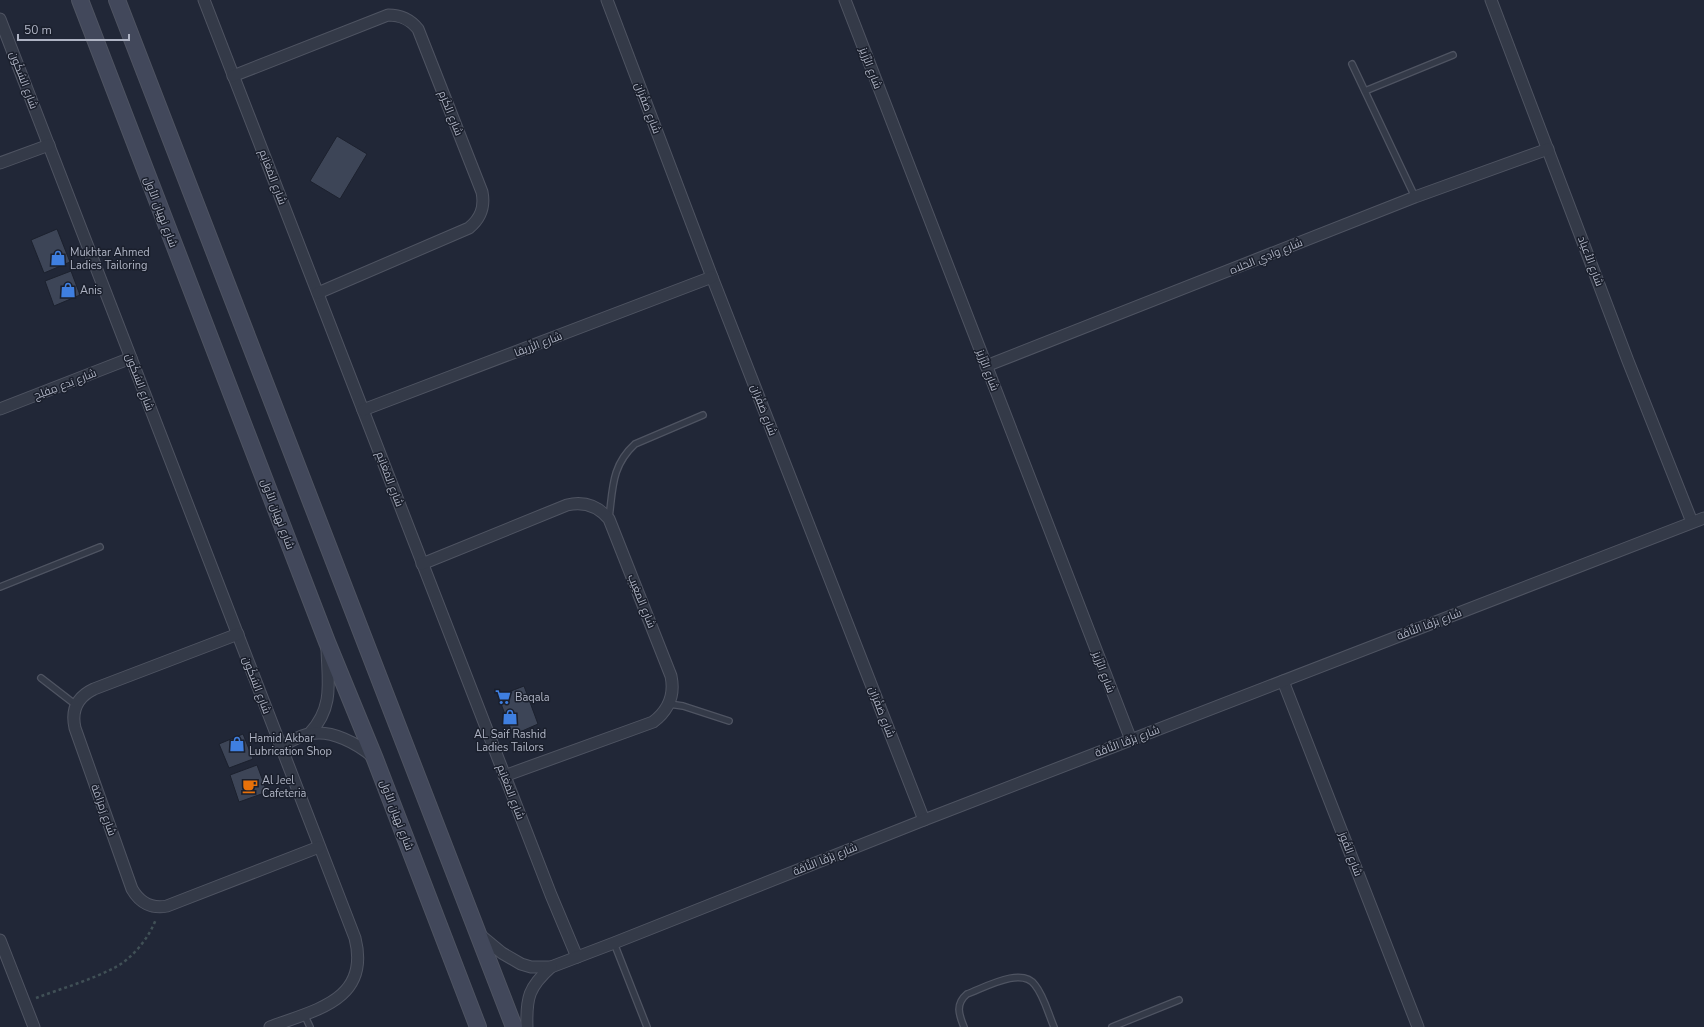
<svg xmlns="http://www.w3.org/2000/svg" width="1704" height="1027" font-family="'Nunito Sans',Cairo,sans-serif">
<style>
.building{fill:#3d4557;stroke:#1c212e}
.lines{fill:none;stroke-linecap:round;stroke-linejoin:round}
.lane-casing{stroke:#4f5462;stroke-width:8}
.street-casing{stroke:#4f5462;stroke-width:13}
.secondary-casing{stroke:#4f5462;stroke-width:18}
.path{stroke:#405056;stroke-width:2.5;stroke-dasharray:3 3;stroke-linecap:butt}
.lane{stroke:#343a48;stroke-width:5.5}
.street{stroke:#343a48;stroke-width:11}
.secondary{stroke:#42485b;stroke-width:16}
.labels{text-anchor:middle;stroke-width:3;stroke-linejoin:round;paint-order:stroke}
.street-label{font-size:11px;fill:#afb4c4;stroke:#1a1f2c}
.poi-label{font-size:11px;fill:#afb4c4;stroke:#1a1f2c;text-anchor:start}
</style>
<rect width="100%" height="100%" fill="#212737"/>
<g class="building">
<path d="M337,136L367,154L340,199L310,181Z"/>
<path d="M57,229L70,262L44,273L31,240Z"/>
<path d="M71,271L80,295L54,306L45,281Z"/>
<path d="M524,686L538,724L513,735L498,696Z"/>
<path d="M243,734L253,759L229,768L219,744Z"/>
<path d="M257,765L267,792L239,802L230,775Z"/>
</g>
<g class="lines">
<defs>
<g id="lane">
<path d="M1352,64L1415,197"/>
<path d="M1365,91L1453,55"/>
<path d="M609,518C613,489 611,466 635,444L703,415"/>
<path d="M0,587L100,547"/>
<path d="M41,678L76,705"/>
<path d="M669,704L683,706L729,721"/>
<path d="M614,943L647,1027"/>
<path d="M304,1014L310,1027"/>
<path d="M964,1027C959,1015 955,1004 967,994C984,988 1022,966 1035,985C1044,996 1048,1013 1054,1027"/>
<path d="M1112,1027L1179,1000"/>
</g>
<g id="street">
<path d="M204,0L551,895L577,957"/>
<path d="M607,0L712,277L924,820"/>
<path d="M845,0L1131,740"/>
<path d="M1491,0L1628,361L1692,522"/>
<path d="M0,19L355,938C371,1001 314,1010 270,1027"/>
<path d="M233,76L388,15C401,15 410,19 418,29L482,192C485,207 481,218 469,228L318,293"/>
<path d="M0,163L49,145"/>
<path d="M986,366L1415,197L1548,149"/>
<path d="M0,409L131,358"/>
<path d="M363,410L712,277"/>
<path d="M422,564L567,505C584,501 598,506 609,519L671,676C675,695 669,710 653,722L504,776"/>
<path d="M238,634L94,689C77,697 71,710 75,728L132,889C140,903 152,909 167,906L319,847"/>
<path d="M1283,681L1418,1027"/>
<path d="M310,733C334,707 328,682 327,649"/>
<path d="M281,746C290,742 300,735 310,734C331,729 358,744 373,757"/>
<path d="M479,934L502,953L521,964L531,967H551L614,943L924,820L1704,518"/>
<path d="M0,940L34,1027"/>
<path d="M527,1027C526,997 529,987 551,967"/>
</g>
<g id="secondary">
<path d="M80,0L327,642L375,759L478,1027"/>
<path d="M117,0L514,1027"/>
</g>
</defs>
<use href="#lane" class="lane-casing"/>
<use href="#street" class="street-casing"/>
<use href="#secondary" class="secondary-casing"/>
<path class="path" d="M36,998C60,989 91,980 114,968C132,959 149,938 156,919"/>
<use href="#lane" class="lane"/>
<use href="#street" class="street"/>
<use href="#secondary" class="secondary"/>
</g>
<defs>
<symbol id="shop-bare" viewBox="-9 -9 18 18"><path d="M-5-2.5h2.3a2.7 3.5 0 0 1 5.4 0H5L5.5 6h-11ZM-1.5-2.5h3a1.5 2.3 0 0 0-3 0Z" fill="#3f7fe0" stroke="#1a1f2c" stroke-width="2.5" paint-order="stroke"/></symbol>
<symbol id="supermarket-bare" viewBox="-9 -9 18 18"><path d="M-6-5.5h2.5l.6 2H6L4.5 2H-2.5L-4.4-4H-6ZM-1.5 3.2a1.3 1.3 0 1 0 .1 0ZM3 3.2a1.3 1.3 0 1 0 .1 0Z" fill="#3f7fe0" stroke="#1a1f2c" stroke-width="2.5" paint-order="stroke"/></symbol>
<symbol id="cafe-bare" viewBox="-9 -9 18 18"><path d="M-5.5-4.5H6V0H3Q3 3.5 0 3.5H-2.5Q-5.5 3.5-5.5 0ZM3-3.2v2h1.7v-2ZM-6 4.5H4V6H-6Z" fill="#e8710a" stroke="#1a1f2c" stroke-width="2.5" paint-order="stroke"/></symbol>
</defs>
<g fill-rule="evenodd">
<use href="#shop-bare" x="47" y="247" width="22" height="22"/>
<use href="#shop-bare" x="57" y="279" width="22" height="22"/>
<use href="#supermarket-bare" x="492" y="686" width="22" height="22"/>
<use href="#shop-bare" x="499" y="706" width="22" height="22"/>
<use href="#shop-bare" x="226" y="733" width="22" height="22"/>
<use href="#cafe-bare" x="239" y="775" width="22" height="22"/>
</g>
<g class="labels">
<g class="street-label">
<text transform="translate(871 68) rotate(69)" y="4">شارع الرِّزَيز</text>
<text transform="translate(24 80) rotate(69)" y="4">شارع السُكُون</text>
<text transform="translate(648 108) rotate(69)" y="4">شارع صَفْرَان</text>
<text transform="translate(451 113) rotate(68)" y="4">شارع الكَرَم</text>
<text transform="translate(273 177) rotate(69)" y="4">شارع المَغانِم</text>
<text transform="translate(161 212) rotate(69)" y="4">شارع نهيان الأول</text>
<text transform="translate(1266 256) rotate(-22)" y="4">شارع وادِي الحَلاه</text>
<text transform="translate(1591 261) rotate(69)" y="4">شارع الأعياد</text>
<text transform="translate(538 344) rotate(-21)" y="4">شارع الزِّريقا</text>
<text transform="translate(988 370) rotate(69)" y="4">شارع الرِّزَيز</text>
<text transform="translate(140 382) rotate(69)" y="4">شارع السُكُون</text>
<text transform="translate(65 384) rotate(-21)" y="4">شارع بَدع مِفلِح</text>
<text transform="translate(764 410) rotate(69)" y="4">شارع صَفْرَان</text>
<text transform="translate(390 479) rotate(69)" y="4">شارع المَغانِم</text>
<text transform="translate(278 514) rotate(69)" y="4">شارع نهيان الأول</text>
<text transform="translate(642 601) rotate(68)" y="4">شارع المغِيب</text>
<text transform="translate(1429 624) rotate(-21)" y="4">شارع بَرْقَا النَّاقَة</text>
<text transform="translate(1104 672) rotate(69)" y="4">شارع الرِّزَيز</text>
<text transform="translate(257 685) rotate(69)" y="4">شارع السُكُون</text>
<text transform="translate(882 712) rotate(69)" y="4">شارع صَفْرَان</text>
<text transform="translate(1127 741) rotate(-21)" y="4">شارع بَرْقَا النَّاقَة</text>
<text transform="translate(511 792) rotate(69)" y="4">شارع المَغانِم</text>
<text transform="translate(104 810) rotate(70)" y="4">شارع رَمرَامَة</text>
<text transform="translate(397 815) rotate(69)" y="4">شارع نهيان الأول</text>
<text transform="translate(1351 854) rotate(69)" y="4">شارع القُوز</text>
<text transform="translate(825 859) rotate(-22)" y="4">شارع بَرْقَا النَّاقَة</text>
</g>
<g class="poi-label">
<text x="70" y="256">Mukhtar Ahmed<tspan x="70" dy="13">Ladies Tailoring</tspan></text>
<text x="80" y="294">Anis</text>
<text x="515" y="701">Baqala</text>
<text x="510" y="738" text-anchor="middle">AL Saif Rashid<tspan x="510" dy="13">Ladies Tailors</tspan></text>
<text x="249" y="742">Hamid Akbar<tspan x="249" dy="13">Lubrication Shop</tspan></text>
<text x="262" y="784">Al Jeel<tspan x="262" dy="13">Cafeteria</tspan></text>
</g>
</g>
<path d="M18 34v6h111v-6" fill="none" stroke="#afb4c4" stroke-width="2"/>
<text x="24" y="34" font-size="12" fill="#afb4c4" stroke="#1a1f2c" stroke-width="3" paint-order="stroke">50 m</text>
</svg>
